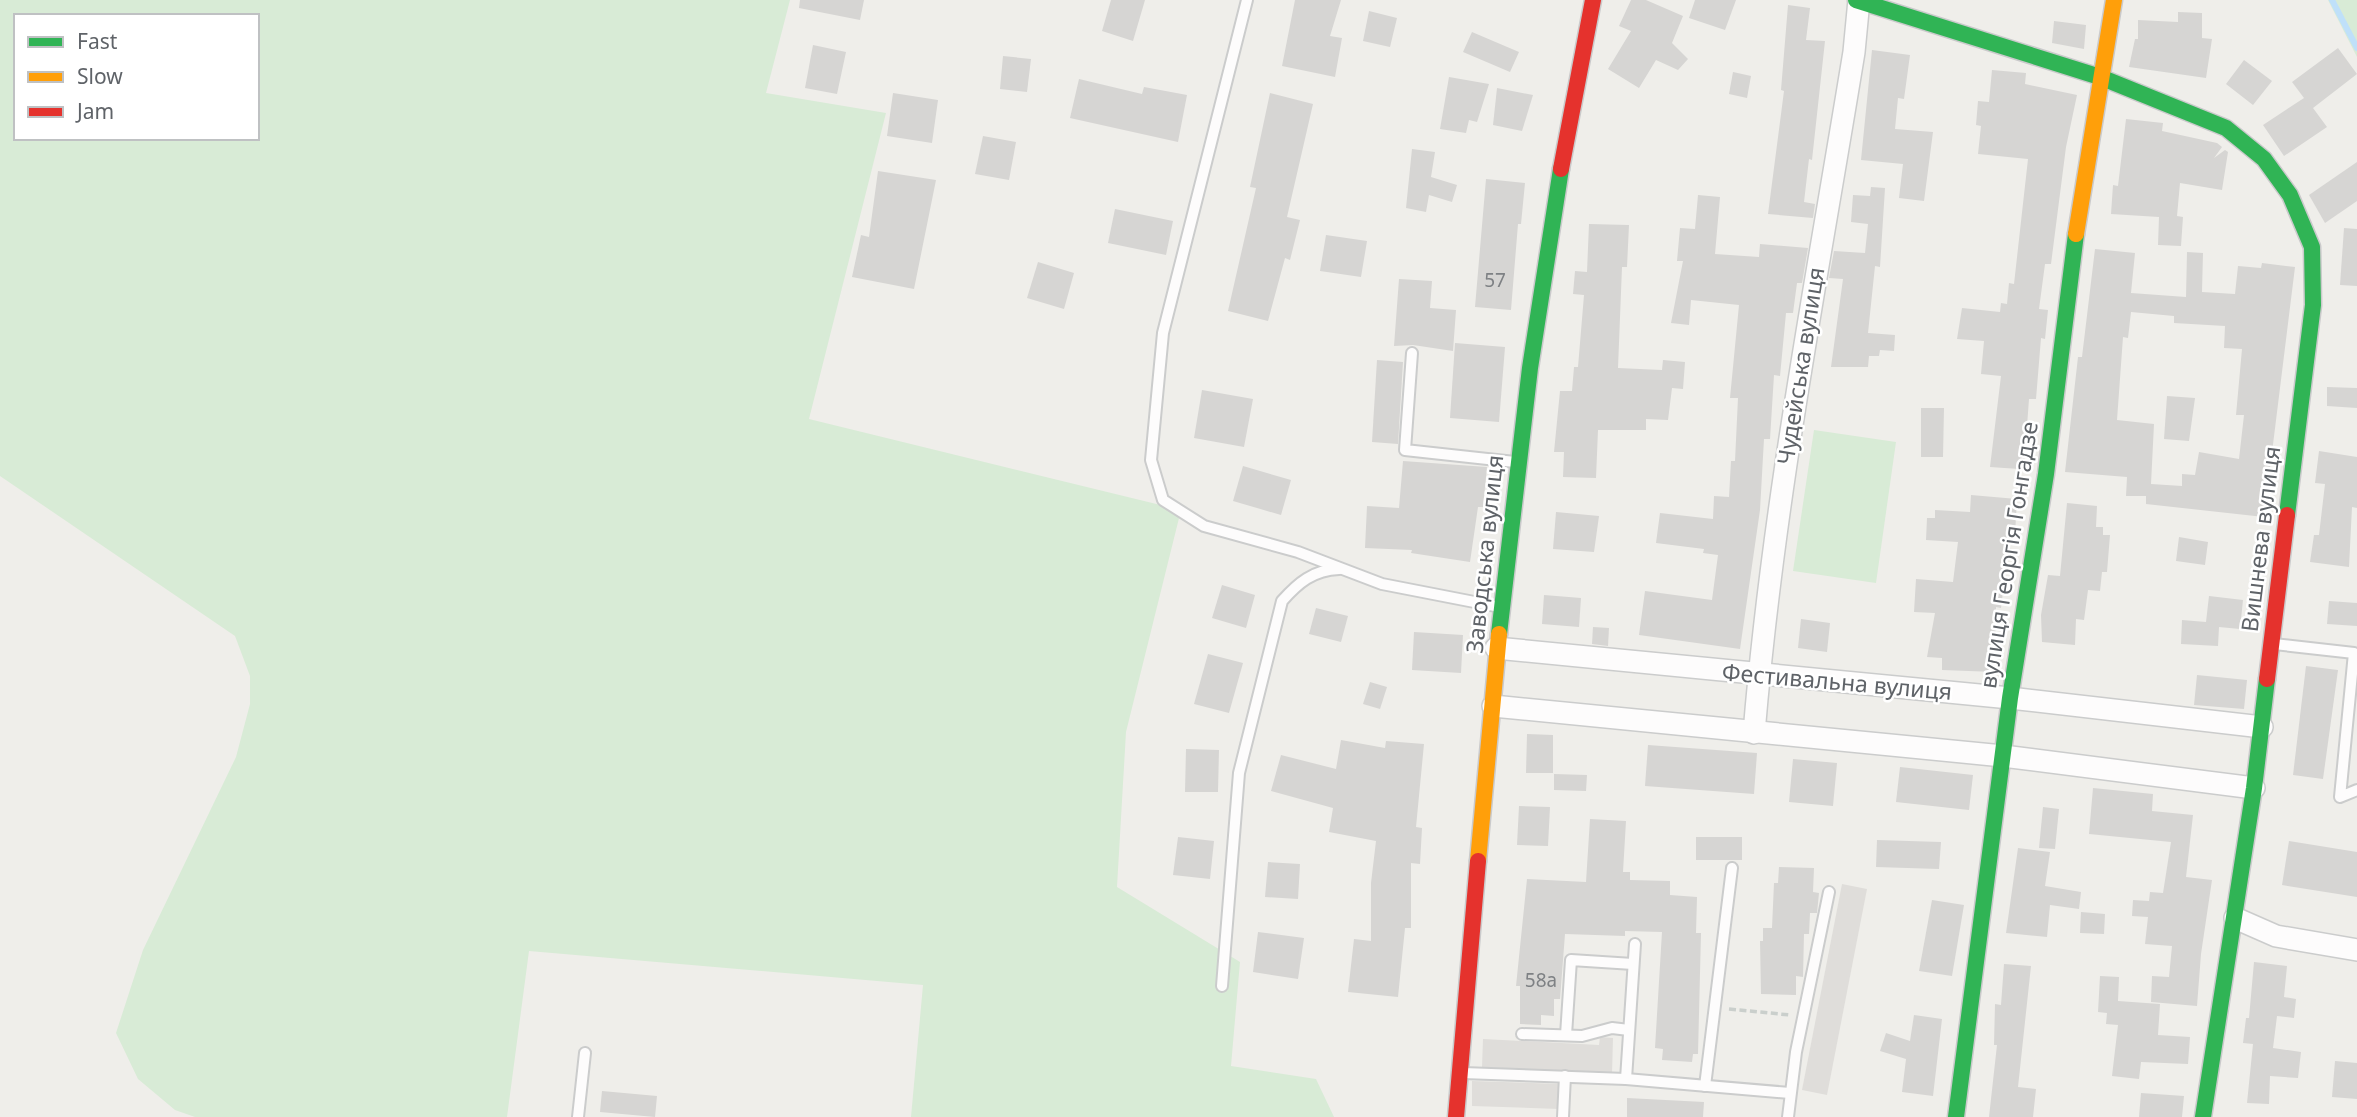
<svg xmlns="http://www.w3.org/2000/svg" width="2357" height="1117" font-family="'Noto Sans',sans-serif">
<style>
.industrial{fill:#dfddda}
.green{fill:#d8ebd6;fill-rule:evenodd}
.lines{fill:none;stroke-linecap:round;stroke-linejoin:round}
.stream{stroke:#bfe0f9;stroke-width:6}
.building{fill:#d6d5d3;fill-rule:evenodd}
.lane-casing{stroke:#cbcccc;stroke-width:14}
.street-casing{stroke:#cbcccc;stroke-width:24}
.fast-casing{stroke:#cacacb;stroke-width:19}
.slow-casing{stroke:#cacacb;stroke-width:19}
.jam-casing{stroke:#cacacb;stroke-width:19}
.path{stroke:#cacfcc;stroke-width:3.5;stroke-dasharray:7 3.5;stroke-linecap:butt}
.lane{stroke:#fdfcfc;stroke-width:10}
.street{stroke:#fdfcfc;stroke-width:21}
.fast{stroke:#30b455;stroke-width:16}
.slow{stroke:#ff9f0a;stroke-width:16}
.jam{stroke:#e5322d;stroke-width:16}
.labels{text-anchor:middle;stroke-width:5;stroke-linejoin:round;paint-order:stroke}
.number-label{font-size:19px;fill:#7e8184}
.street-label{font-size:23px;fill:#5f6368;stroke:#fff}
</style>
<rect width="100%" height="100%" fill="#efeeea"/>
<g class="industrial">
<path d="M1842,884L1867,889L1827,1095L1802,1090Z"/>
<path d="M1600,1037L1613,1038L1612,1074L1482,1067L1483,1039L1599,1045Z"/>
<path d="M1472,1081L1560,1084L1559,1109L1472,1106Z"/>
</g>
<g class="green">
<path d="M0,0H790L766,93L886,113L809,419L1181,510L1126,732L1117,887L1240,962L1231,1066L1316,1079L1334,1117H911L923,985L529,951L507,1117H195L175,1110L138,1079L116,1033L143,950L236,757L250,704V676L235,636L0,476ZM16,16H257V138H16Z"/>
<path d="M2328,0H2357V57Z"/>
<path d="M1814,430L1896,442L1876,583L1793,571Z"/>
</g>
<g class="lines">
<path class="stream" d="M2332,0L2357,48"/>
</g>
<g class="building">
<path d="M800,0H864L860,20L799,8Z"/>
<path d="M1111,0H1145L1133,41L1102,31Z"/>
<path d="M1295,0H1341L1330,36L1342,38L1335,77L1282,66Z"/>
<path d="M1631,0H1646L1683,16L1672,43L1688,59L1678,70L1656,60L1639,88L1608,69L1631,31L1619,26Z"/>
<path d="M1695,0H1736L1725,30L1689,18Z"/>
<path d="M1788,5L1810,8L1806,40L1825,41L1812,160L1809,159L1804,202L1815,204L1813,218L1768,214L1784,91L1781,90Z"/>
<path d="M1369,11L1397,18L1390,47L1363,41Z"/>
<path d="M2178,12L2202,13V38L2212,39L2206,78L2129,67L2135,39H2138V20L2178,22Z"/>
<path d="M2054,21L2086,25L2084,49L2052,43Z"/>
<path d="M1472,32L1519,52L1510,72L1463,52Z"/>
<path d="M813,45L846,52L837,94L805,88Z"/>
<path d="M2338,48L2357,74L2313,108L2327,127L2284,156L2263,125L2304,98L2292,82Z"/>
<path d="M1872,50L1910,55L1904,99L1898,98L1895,129L1933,132L1924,201L1899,198L1903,164L1861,160Z"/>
<path d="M1003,56L1031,59L1027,92L1000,89Z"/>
<path d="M2244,60L2272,81L2253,105L2226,84Z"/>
<path d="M1992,70L2026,73L2025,84L2077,95L2066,147L2051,264H2045L2039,309L2048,310L2045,339L2041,338L2036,399H2029L2024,467L2019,469L1990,467L2001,376L1981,374L1984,341L1957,339L1962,308L2000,312L2001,303L2007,304L2009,283L2014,284L2028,159L1978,154L1981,126L1976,125L1978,101L1989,102Z"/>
<path d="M1733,72L1751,76L1747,98L1729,94Z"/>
<path d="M1449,77L1489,84L1477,122L1469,120L1466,133L1440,129Z"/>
<path d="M1079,79L1142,94L1144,87L1187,95L1178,142L1070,118Z"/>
<path d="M1497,88L1533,95L1522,131L1493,125Z"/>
<path d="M893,93L938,100L932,143L887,136Z"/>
<path d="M1270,93L1313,104L1287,217L1300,220L1290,260L1285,258L1268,321L1228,311L1256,188L1250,187Z"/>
<path d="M2126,119L2163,123L2162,131L2217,143L2222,147L2214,158L2225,150L2228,152L2222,190L2180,183L2177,216L2183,217L2181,246L2158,245L2159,217L2111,214L2113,185L2118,186Z"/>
<path d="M983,136L1016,142L1009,180L975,174Z"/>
<path d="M1412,149L1435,152L1431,177L1457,185L1452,202L1429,195L1426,212L1406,208Z"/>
<path d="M2357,162V201L2325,223L2309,195Z"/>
<path d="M878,171L936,180L914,289L852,277L861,235L869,237Z"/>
<path d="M1486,179L1525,183L1521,224H1518L1511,310L1475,307Z"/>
<path d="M1871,187L1885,188L1880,267L1875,266L1868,333L1895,335L1894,351L1880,350L1879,356H1869L1868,367H1831L1843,279L1829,278L1834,251L1865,253L1868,224L1851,222L1853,195L1870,196Z"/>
<path d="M1698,195L1720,197L1715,254L1759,257L1760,244L1808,248L1802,283H1797L1793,313H1786L1780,376L1774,375L1770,439H1764L1760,510L1740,649L1639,635L1645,591L1712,600L1718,555L1703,553L1704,549L1656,543L1660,513L1713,519L1714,496L1729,497L1731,461H1735L1738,398H1730L1739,305L1691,300L1689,325L1671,323L1683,261H1677L1680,228L1695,229Z"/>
<path d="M1115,209L1173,221L1166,255L1108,243Z"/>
<path d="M1589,224L1629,225L1627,267H1622L1618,368L1662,370L1663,360L1685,362L1683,389L1672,388L1668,420L1646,419V430H1598L1596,478L1563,477L1564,452H1554L1560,391H1572L1574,367H1578L1584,295L1573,294L1575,271L1587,272Z"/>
<path d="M2344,228L2357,229V286L2340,285Z"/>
<path d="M1326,235L1367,241L1361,277L1320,271Z"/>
<path d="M2095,249L2135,253L2131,293L2186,297L2187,252L2203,253L2202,292L2235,294L2238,266L2261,268L2262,263L2295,267L2264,517L2146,504V496H2126L2127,477L2065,472L2078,357H2082ZM2131,312L2174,316V323L2225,326L2224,348L2242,349L2236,415H2244L2239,459L2199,452L2195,475L2182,474V486L2151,484L2154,424L2117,420L2123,337L2128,338Z"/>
<path d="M1038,262L1074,273L1064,309L1027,298Z"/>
<path d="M1399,279L1432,281L1430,308L1456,310L1453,351L1413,345L1394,346Z"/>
<path d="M1455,343L1505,347L1499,422L1450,418Z"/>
<path d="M1377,360L1403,362L1398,444L1372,442Z"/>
<path d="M2327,387L2357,388V408L2327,406Z"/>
<path d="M1202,390L1253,399L1244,447L1194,438Z"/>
<path d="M2167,396L2195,398L2189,441L2164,439Z"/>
<path d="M1921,408H1944L1943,457H1921Z"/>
<path d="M2319,451L2357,457V508L2352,507L2349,567L2310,562L2314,535H2319L2325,484L2315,483Z"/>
<path d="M1403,461L1487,467L1483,507H1478L1470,562L1411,553L1412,550L1365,548L1367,506L1399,508Z"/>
<path d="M1243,466L1291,480L1281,515L1233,501Z"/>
<path d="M1971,495L2017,499L2015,535H2010L2001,608L1996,607L1995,672L1942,670V658L1927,657L1935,613L1914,612L1916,579L1953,582L1958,542L1926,540L1927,518H1935V510L1970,512Z"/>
<path d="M2067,503L2097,506L2096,527H2103V535H2110L2107,572H2102L2100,591L2088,590L2084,620L2076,619L2075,645L2042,642L2041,615L2048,575L2060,576Z"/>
<path d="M1556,512L1599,516L1594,552L1553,549Z"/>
<path d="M2179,537L2208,542L2205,565L2176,561Z"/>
<path d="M1222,585L1255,595L1246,628L1212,618Z"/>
<path d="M1544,595L1581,598L1579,627L1542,624Z"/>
<path d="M2209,596L2243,600L2240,629L2219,627L2218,646L2181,644L2182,620L2206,622Z"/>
<path d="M2329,601L2357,603V626L2327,624Z"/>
<path d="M1316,608L1348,616L1341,642L1309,634Z"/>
<path d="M1801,619L1830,623L1827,652L1798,648Z"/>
<path d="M1593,627L1609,628L1608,646L1592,644Z"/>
<path d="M1414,632L1463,635L1461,673L1412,670Z"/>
<path d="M1208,654L1243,663L1229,713L1194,704Z"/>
<path d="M2306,666L2338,670L2323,779L2293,775Z"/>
<path d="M2197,675L2247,680L2244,709L2194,705Z"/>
<path d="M1370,682L1387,687L1380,709L1363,704Z"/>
<path d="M1527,734L1553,735V773H1526Z"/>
<path d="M1341,740L1385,748L1386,741L1424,744L1416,827L1422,828L1420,864L1411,863V928H1405L1398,997L1348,992L1354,939L1371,941V883L1376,841L1329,832L1333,808L1271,791L1281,755L1336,769Z"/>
<path d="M1648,745L1757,753L1754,794L1645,786Z"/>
<path d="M1186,749L1219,750L1218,792H1185Z"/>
<path d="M1793,759L1837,763L1833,806L1789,802Z"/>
<path d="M1900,767L1973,775L1969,810L1896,802Z"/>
<path d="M1554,774L1587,775L1586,791L1554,790Z"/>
<path d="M2093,788L2153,794L2152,811L2193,815L2186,877L2212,880L2201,954L2197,1006L2151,1002L2152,976L2169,977L2172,946L2145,944L2148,917L2132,916L2133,900L2149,901L2150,892L2163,893L2171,842L2089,834Z"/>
<path d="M1519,806L1550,807L1548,846L1517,845Z"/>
<path d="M2043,807L2059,809L2055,849L2039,848Z"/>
<path d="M1590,819L1626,821L1623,872H1630V880L1670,881V895L1697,897L1696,933H1701L1698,1054H1693L1692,1062L1662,1060L1663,1049L1655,1048L1662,932L1625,931V936L1565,934L1560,999H1554V1016L1541,1015V1025L1520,1024V986H1516L1527,879L1586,882Z"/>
<path d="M1178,837L1214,841L1210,879L1173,875Z"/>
<rect x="1696" y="837" width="46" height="23"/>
<path d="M1877,840L1941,842L1939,869L1876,867Z"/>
<path d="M2289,841L2357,852V897L2282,885Z"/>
<path d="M2018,848L2050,852L2045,886L2081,892L2079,909L2050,905L2047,937L2006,933Z"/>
<path d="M1268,862L1300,864L1298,899L1265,897Z"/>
<path d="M1779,867L1814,868L1813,892L1819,893L1817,913H1810L1809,934H1804L1803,977L1796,976V995L1761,994L1760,941H1763V928H1772L1774,883H1778Z"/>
<path d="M1932,900L1964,905L1952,976L1919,971Z"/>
<path d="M2081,912L2105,914L2104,934L2080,933Z"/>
<path d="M1258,932L1304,938L1298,979L1253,972Z"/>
<path d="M2254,962L2287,966L2284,997L2296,999L2294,1018L2277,1016L2273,1048L2301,1052L2298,1078L2270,1076L2269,1104L2247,1103L2253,1044L2243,1043L2246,1018H2249Z"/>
<path d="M2004,964L2031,966L2018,1087L2036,1089L2033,1117H1989L1997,1045H1994L1995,1004L2001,1005Z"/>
<path d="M2100,976L2119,977L2118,1001L2160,1004L2158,1035L2190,1037L2188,1064L2141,1062L2139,1079L2112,1076L2118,1025L2106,1024L2107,1013L2098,1012Z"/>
<path d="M1914,1015L1942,1019L1933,1096L1902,1092L1906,1059L1880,1051L1886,1033L1910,1041Z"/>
<path d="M2335,1061L2357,1063V1099L2332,1097Z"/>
<path d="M602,1091L657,1096L655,1117L600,1112Z"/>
<path d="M2141,1093L2184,1096L2182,1117H2139Z"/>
<path d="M1627,1098L1704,1102L1703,1117H1627Z"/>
</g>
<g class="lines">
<defs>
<g id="lane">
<path d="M1247,0L1163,333L1151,460L1163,500L1204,526L1298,552L1382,584L1500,607"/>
<path d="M1412,353L1405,450L1515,462"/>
<path d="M2274,644L2354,653L2340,797L2357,790"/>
<path d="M1222,986L1239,773L1282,601C1298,583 1313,570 1339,569"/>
<path d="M1522,1034L1582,1036L1612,1028L1629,1030"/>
<path d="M1566,1035L1571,960L1633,964"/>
<path d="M1463,1073L1626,1079L1790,1093"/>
<path d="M1626,1079L1635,944"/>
<path d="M1705,1086L1732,868"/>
<path d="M578,1117L585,1053"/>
<path d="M1563,1117L1565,1076"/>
<path d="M1788,1117L1796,1052L1829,892"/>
</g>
<g id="street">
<path d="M1496,648L2010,698L2262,727"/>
<path d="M1493,706L2003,756L2254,788"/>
<path d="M1754,733C1773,503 1817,279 1854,52L1859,0"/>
<path d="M2235,918L2276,936L2357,950"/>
</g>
<g id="fast">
<path d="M1856,0L2100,77L2226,128L2264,159L2290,195L2312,247L2313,305L2287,515"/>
<path d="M1499,634L1530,368L1561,169"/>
<path d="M1956,1117L2010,698L2046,474L2076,234"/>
<path d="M2203,1117L2254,788L2267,679"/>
</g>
<g id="slow">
<path d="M2076,234L2114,0"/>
<path d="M1478,861L1499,634"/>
</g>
<g id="jam">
<path d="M1561,169L1593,0"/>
<path d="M2267,679L2287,515"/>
<path d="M1456,1117L1478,861"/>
</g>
</defs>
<use href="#lane" class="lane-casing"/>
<use href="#street" class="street-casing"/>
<use href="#fast" class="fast-casing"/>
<use href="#slow" class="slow-casing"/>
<use href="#jam" class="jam-casing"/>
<path class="path" d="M1729,1009L1790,1015"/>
<use href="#lane" class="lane"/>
<use href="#street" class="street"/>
<use href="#fast" class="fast"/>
<use href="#slow" class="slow"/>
<use href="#jam" class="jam"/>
</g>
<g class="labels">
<g class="number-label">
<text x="1495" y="287">57</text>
<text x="1541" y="987">58а</text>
</g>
<g class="street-label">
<text transform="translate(1801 366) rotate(-81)" y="8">Чудейська вулиця</text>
<text transform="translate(2261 539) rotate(-83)" y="8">Вишнева вулиця</text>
<text transform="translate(1485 554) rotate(-84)" y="8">Заводська вулиця</text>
<text transform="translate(2009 555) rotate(-81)" y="8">вулиця Георгія Гонгадзе</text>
<text transform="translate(1837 682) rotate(5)" y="8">Фестивальна вулиця</text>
</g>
</g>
<rect x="14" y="14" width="245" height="126" fill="#ffffff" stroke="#bfc1c3" stroke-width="2"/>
<rect x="28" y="37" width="35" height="10" fill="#30b455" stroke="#bfc1c3" stroke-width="2"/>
<text x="77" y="49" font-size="21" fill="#5f6368">Fast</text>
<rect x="28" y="72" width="35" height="10" fill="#ff9f0a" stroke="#bfc1c3" stroke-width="2"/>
<text x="77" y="84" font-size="21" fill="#5f6368">Slow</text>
<rect x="28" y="107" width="35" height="10" fill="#e5322d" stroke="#bfc1c3" stroke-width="2"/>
<text x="77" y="119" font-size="21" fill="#5f6368">Jam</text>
</svg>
